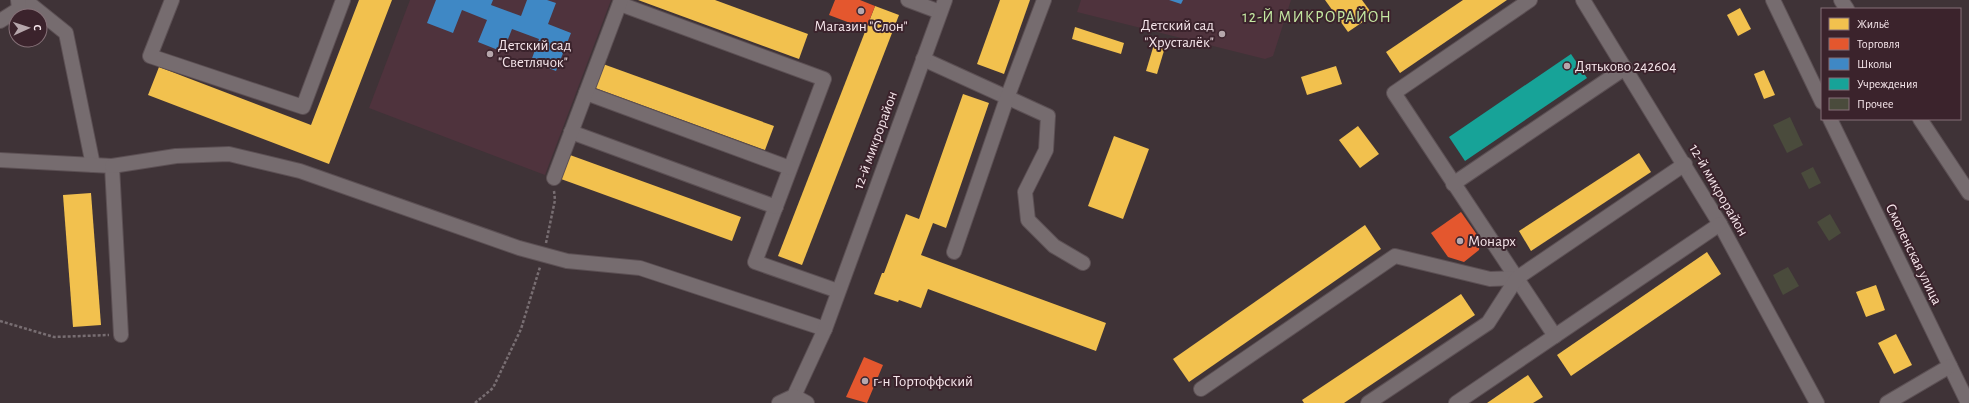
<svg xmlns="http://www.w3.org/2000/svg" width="1969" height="403" font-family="'Alegreya Sans',sans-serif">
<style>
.built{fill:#4f333d}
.homes{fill:#f2c14e}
.shops{fill:#e4572e}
.schools{fill:#3f88c5}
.public{fill:#17a398}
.building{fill:#4a4b3c}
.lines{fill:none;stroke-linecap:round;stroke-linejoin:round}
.minor-casing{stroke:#5c5054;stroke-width:16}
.path{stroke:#786e72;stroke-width:2.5;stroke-dasharray:3 2;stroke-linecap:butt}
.minor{stroke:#766c6f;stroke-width:14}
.poi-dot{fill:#b6a7ac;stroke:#3b232c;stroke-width:1.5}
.labels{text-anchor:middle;stroke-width:4;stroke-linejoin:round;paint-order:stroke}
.poi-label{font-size:15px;fill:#f6e6eb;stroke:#3b232c;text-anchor:start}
.street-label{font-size:15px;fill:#f6e6eb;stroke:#3b232c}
.neighbourhood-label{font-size:16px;letter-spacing:1px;fill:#c5e9a2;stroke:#3b232c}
</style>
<rect width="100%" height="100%" fill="#3f3337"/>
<g class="built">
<path d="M410,0H611L545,175L369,108Z"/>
<path d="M1081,0H1291L1273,56L1265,59L1077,12Z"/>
</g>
<g class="homes">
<path d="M359,0H392L329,164L148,95L159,67L311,125Z"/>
<path d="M638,0H715L808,34L799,59Z"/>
<path d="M1000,0H1030L1004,74L977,64Z"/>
<path d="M1325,0H1362L1373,15L1348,32Z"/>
<path d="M1463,0H1507L1400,73L1386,52Z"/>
<path d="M875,6L899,15L802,265L778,256Z"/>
<path d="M1740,8L1751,29L1738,36L1727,15Z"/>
<path d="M1075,27L1124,43L1121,54L1072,39Z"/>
<path d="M1155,41L1166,44L1157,74L1146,71Z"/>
<path d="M603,64L774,126L765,150L595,88Z"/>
<path d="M1336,66L1342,84L1307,95L1301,77Z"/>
<path d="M1764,70L1775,95L1764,99L1754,74Z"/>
<path d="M963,94L989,103L946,228L933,223L921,255L1106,323L1096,351L928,289L921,308L899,300L898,302L874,294L882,273H884L906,214L919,219Z"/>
<path d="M1358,126L1379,154L1360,168L1339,140Z"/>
<path d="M1114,136L1149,149L1123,219L1088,206Z"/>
<path d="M1639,153L1651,172L1531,251L1519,231Z"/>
<path d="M570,155L741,217L732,241L561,179Z"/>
<path d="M91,193L101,325L73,327L63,195Z"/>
<path d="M1365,225L1381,249L1189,382L1173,359Z"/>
<path d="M1707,252L1721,274L1571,376L1557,355Z"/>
<path d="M1876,285L1885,310L1866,317L1856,292Z"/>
<path d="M1461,294L1475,315L1344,403H1304L1302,400Z"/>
<path d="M1896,334L1912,365L1894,374L1878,343Z"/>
<path d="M1528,375L1543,397L1533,403H1487Z"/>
</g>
<g class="shops">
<path d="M835,0H860L875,6L866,29L829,15Z"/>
<path d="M1461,212L1480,239L1479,250L1464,262L1448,257L1431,233Z"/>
<path d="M864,357L883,365L867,403L846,397Z"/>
</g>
<g class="schools">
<path d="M436,0H493L491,5L521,16L527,0H547L556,3L548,24L571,33L556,71L531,61L539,39L512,29L503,52L478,42L487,20L462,10L453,33L427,23Z"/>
<path d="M1169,0H1183L1181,4Z"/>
</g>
<path class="public" d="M1571,54L1587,78L1465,161L1449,137Z"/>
<g class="building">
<path d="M1790,117L1803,145L1787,153L1773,125Z"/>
<path d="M1813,167L1821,183L1809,189L1801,173Z"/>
<path d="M1830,214L1841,233L1829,241L1817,222Z"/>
<path d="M1788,267L1799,286L1783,295L1773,275Z"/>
</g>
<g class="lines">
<defs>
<g id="minor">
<path d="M25,0L66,33L93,165"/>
<path d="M172,0L150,56L303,107L343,0"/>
<path d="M908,0L940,12"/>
<path d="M1530,0L1394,93L1555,336"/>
<path d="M1583,0L1720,224L1817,403"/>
<path d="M1773,0L1822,102"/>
<path d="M1841,0L1847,9"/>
<path d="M620,4L824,79L755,262L838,291"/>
<path d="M0,21L19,9L18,0"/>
<path d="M923,59L1048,116L1046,150L1025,192L1028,220L1054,246L1083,263"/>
<path d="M586,93L790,168"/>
<path d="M1830,119L1968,403"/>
<path d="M1920,119L1969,193"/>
<path d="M571,132L776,207"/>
<path d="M0,160L112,166L121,335"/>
<path d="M112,166L176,156L229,154L300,171L519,248L567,261L640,268L825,329"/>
<path d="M554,178L621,0"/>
<path d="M1453,184L1625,68"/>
<path d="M954,252L1007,98L1044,0"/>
<path d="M1201,389L1395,256L1490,279L1517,278"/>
<path d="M779,403L794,396L825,329L945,0"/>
<path d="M794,403V396L807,403"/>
<path d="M1368,403L1488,323L1517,278L1685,164"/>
<path d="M1456,403L1720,224"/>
<path d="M1887,403L1950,366"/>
</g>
</defs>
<use href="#minor" class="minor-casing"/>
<g class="path">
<path d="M546,243L555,200L554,191"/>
<path d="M0,321L54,337L109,335"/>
<path d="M475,403L493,388L521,329L540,267"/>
</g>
<use href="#minor" class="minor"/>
</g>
<g class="poi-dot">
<circle cx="861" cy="11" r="4"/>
<circle cx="1222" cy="34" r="4"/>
<circle cx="490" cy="54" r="4"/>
<circle cx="1567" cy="66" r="4"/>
<circle cx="1460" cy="241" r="4"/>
<circle cx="865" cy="381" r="4"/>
</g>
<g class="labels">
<g class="poi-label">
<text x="1214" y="30" text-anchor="end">Детский сад<tspan x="1214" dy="17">"Хрусталёк"</tspan></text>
<text x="861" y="31" text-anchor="middle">Магазин "Слон"</text>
<text x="498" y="50">Детский сад<tspan x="498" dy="17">"Светлячок"</tspan></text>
<text x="1575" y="71">Дятьково 242604</text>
<text x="1468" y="246">Монарх</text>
<text x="873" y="386">г-н Тортоффский</text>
</g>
<g class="street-label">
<text transform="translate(875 140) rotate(-70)" y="5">12-й микрорайон</text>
<text transform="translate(1719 190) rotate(60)" y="5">12-й микрорайон</text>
<text transform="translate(1914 254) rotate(64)" y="5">Смоленская улица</text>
</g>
<g class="neighbourhood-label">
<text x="1317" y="22">12-Й МИКРОРАЙОН</text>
</g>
</g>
<rect x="1821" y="8" width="140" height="112" fill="#3b232c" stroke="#867178"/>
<rect x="1829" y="18" width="20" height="12" fill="#f2c14e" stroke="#867178"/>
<text x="1857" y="28" font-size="12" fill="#f6e6eb">Жильё</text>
<rect x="1829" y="38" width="20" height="12" fill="#e4572e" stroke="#867178"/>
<text x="1857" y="48" font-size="12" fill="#f6e6eb">Торговля</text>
<rect x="1829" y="58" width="20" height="12" fill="#3f88c5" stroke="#867178"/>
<text x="1857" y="68" font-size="12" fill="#f6e6eb">Школы</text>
<rect x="1829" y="78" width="20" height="12" fill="#17a398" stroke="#867178"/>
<text x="1857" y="88" font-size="12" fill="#f6e6eb">Учреждения</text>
<rect x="1829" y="98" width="20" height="12" fill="#4a4b3c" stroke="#867178"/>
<text x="1857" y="108" font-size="12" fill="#f6e6eb">Прочее</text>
<g transform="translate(28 28) rotate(87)"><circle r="19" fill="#3b232c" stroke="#867178"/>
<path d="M0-3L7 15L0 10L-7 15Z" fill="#b6a7ac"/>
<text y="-6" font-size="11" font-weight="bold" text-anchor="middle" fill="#f6e6eb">С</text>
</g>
</svg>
